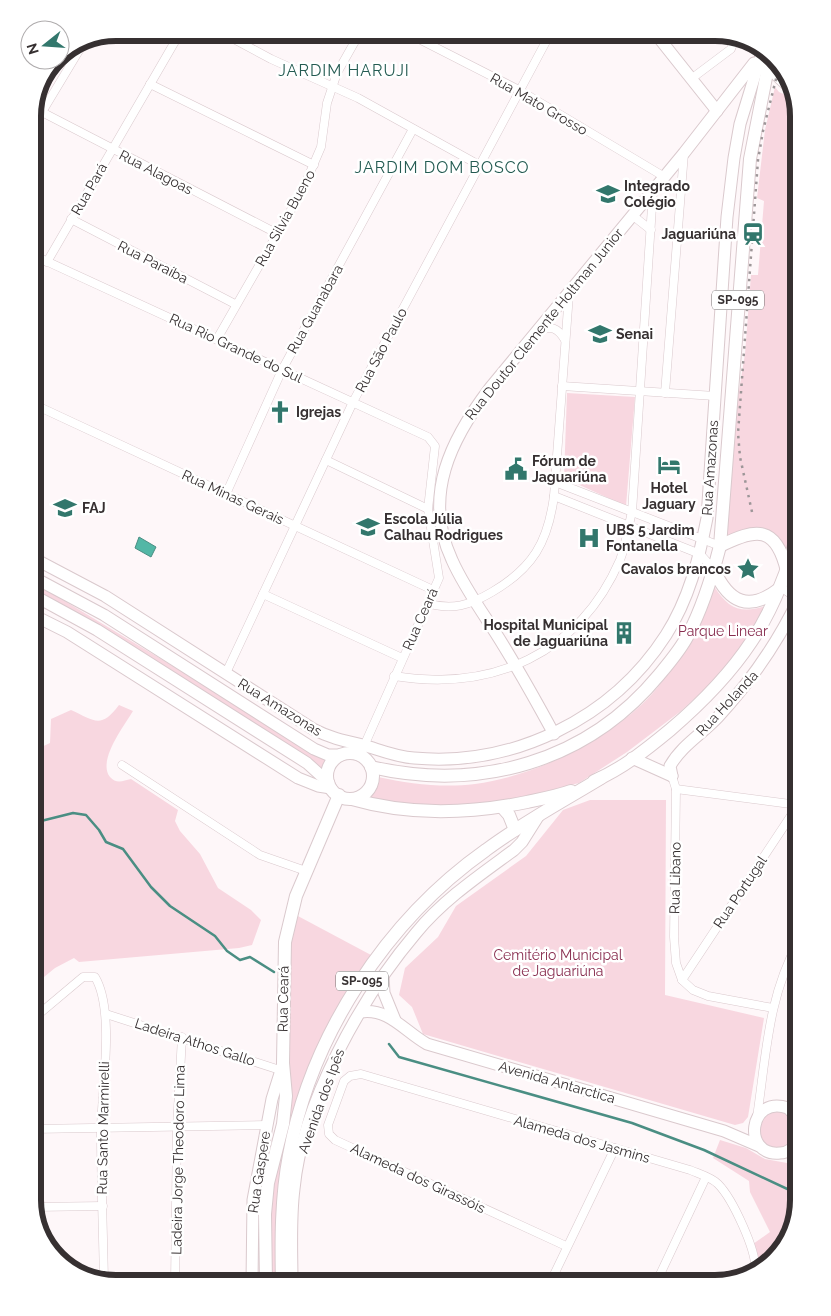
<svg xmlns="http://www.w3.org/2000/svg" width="831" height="1316" font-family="Raleway,sans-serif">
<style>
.green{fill:#f8d7e0}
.water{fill:#53b7a6;stroke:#4a8e83}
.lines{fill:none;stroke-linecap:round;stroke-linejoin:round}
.stream{stroke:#4a8e83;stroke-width:2.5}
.street-casing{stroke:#dac9cd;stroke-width:9}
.secondary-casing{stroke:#dac9cd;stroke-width:13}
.primary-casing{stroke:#dac9cd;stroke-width:14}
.street{stroke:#fff;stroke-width:8}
.secondary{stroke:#fff;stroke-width:11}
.primary{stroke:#fff;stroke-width:12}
.rail{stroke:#9d9698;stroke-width:2.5;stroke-dasharray:2.5 5;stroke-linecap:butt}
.labels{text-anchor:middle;stroke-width:5;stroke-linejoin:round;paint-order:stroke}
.shield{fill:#fff;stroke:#726e6f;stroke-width:1}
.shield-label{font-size:12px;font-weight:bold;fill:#363031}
.street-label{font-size:14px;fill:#363031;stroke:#fff}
.poi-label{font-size:14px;font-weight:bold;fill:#363031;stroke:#fff;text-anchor:start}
.park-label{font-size:14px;fill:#882d4f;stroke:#fff}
.quarter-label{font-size:16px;letter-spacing:1px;fill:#245b52;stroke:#fff}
.rim{fill:none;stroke:#363031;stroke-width:6}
</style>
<rect width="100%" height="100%" fill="#fef7f9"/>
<g class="green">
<path d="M775,87L779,92L794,99L798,116V515L787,566L768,535L723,543L736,409L745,354L751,275H758L764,201L757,198L765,130Z"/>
<path d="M567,393L635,397L626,506L564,478Z"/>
<path d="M33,582L329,760L325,775L33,590Z"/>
<path d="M714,586C728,609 741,614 766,606L741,648L720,675L681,711L627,752L579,783L513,800L419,808L367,800L375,790L378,777C410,784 443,788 475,784C536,776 611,739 652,694C680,663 696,623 714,586Z"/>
<path d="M119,705L133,711C124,726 97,761 110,777C116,784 123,781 131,779L178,810L175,821L180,831L200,854L218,888L251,910L261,920L252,945L239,948L79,962L74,958L55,968L33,986V751L50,743L51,719L71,710C95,721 101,729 119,705Z"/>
<path d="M590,800H666L665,995L764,1018L748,1117L743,1123L735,1125L423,1034L412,1007L399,995L405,968L438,937L456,906L526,856L563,810Z"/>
<path d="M296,915L371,955L353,984L307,1076L277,1283H271L270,1203L290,1076L288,961Z"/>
<circle cx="777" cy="1130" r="18"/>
<path d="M720,1140L746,1148L765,1159L798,1165V1200L785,1246L759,1269L753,1244L770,1232L750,1192L749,1181L713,1158Z"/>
</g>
<path class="water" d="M139,537L156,547L151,557L135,548Z"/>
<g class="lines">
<g class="stream">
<path d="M33,823L73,813L86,815L99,830L106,842L123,849L151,887L170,906L215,936L227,951L240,960L250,957L274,972"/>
<path d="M389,1044L399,1057L632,1123L704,1150L798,1194"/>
</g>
<defs>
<g id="street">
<path d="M413,36L519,90L663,176"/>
<path d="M230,37L271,59L358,98L479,165"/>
<path d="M691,79L731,49L735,38"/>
<path d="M150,84L314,165"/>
<path d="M34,108L278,234"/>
<path d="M33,127L86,39"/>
<path d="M632,215L651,230"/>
<path d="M71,219L235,304"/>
<path d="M33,255L428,437L435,446L428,509L439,578L360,755"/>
<path d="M47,262L177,38"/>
<path d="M539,331C551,325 558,328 565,340"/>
<path d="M217,339L303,189L321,147L327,103L337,73L358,36"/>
<path d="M562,386L715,396"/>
<path d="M665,393L684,153"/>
<path d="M33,404L433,590"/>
<path d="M326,460L428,509"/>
<path d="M555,482L720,546"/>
<path d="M226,494L282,370L413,129"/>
<path d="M554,496L700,554L714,570"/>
<path d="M782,588L798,599"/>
<path d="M263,594L402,658"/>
<path d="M427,603C452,611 470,605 492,592C533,568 548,542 554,496L569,294"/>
<path d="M226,673L353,402L550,34"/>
<path d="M394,676C493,692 579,654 620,560C626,545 628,527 632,512L653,191"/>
<path d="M122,765L260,855L306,871"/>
<path d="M672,776L676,789L674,937L676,963L682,980L693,990L708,996L773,1008"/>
<path d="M676,789L798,805"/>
<path d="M682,980L798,805"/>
<path d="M106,1014L283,1071"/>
<path d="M33,1019L83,977H95C115,1010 102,1089 101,1128C101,1179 103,1230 104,1281"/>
<path d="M757,1117C766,1057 768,996 798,943"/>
<path d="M33,1129L267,1125"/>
<path d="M34,1207L103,1206"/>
<path d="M566,1246L335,1140L329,1134L328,1125L344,1081L350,1076L361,1074L690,1170C699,1174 711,1177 718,1184C732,1198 758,1252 755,1272"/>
<path d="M107,1282L252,1279"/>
<path d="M175,1283L177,1128L182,1037"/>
<path d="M550,1283L615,1148"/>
<path d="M656,1283L706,1177"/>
</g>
<g id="secondary">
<path d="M655,33L717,111"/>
<path d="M33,558L105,596L313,729C330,738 345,741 363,745C380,750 396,757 414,758C513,767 612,719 666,635C689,599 699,559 707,518L727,217L734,158L740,124L763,49"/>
<path d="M33,577L104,615L314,749L328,755H341"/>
<path d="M33,595L97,630L307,763L329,783"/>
<path d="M33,615L67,632L298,778L318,786L331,788"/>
<path d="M554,734C535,699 516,665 495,632C480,609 463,585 452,560C422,496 451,439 490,388L684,153L754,63"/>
<path d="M632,758L672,776"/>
<path d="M672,776L670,766C682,745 702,734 718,717C751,681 777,644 798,600"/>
<path d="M383,976L384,993L395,1020"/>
<path d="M361,1012C389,1008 404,1031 427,1044L724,1131L759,1146"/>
<path d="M798,1140C795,1147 788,1153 780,1153C742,1157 748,1094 788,1108L798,1119"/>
<path d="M252,1283L253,1200L272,1099L283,1064"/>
<path d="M292,1283C292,1252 290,1220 294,1189C302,1103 361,998 416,933C443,900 480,875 514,850L522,842L539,815"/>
</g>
<g id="primary">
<path d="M770,60L777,75L792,89"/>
<path d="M720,546C756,528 776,525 787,571"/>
<path d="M714,570C729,603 749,612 779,589"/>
<circle cx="350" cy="776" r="23"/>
<path d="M371,767C480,792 587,762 659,675C669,663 681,649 688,635C703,607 712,577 720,546L750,159L770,57"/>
<path d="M594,781C622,769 647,749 670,730C738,672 777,618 798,530"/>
<path d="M352,799C410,816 468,814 527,802C541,799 557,796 571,791"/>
<path d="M502,807L509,815L515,830"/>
<path d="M266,1283L265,1214L268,1183L283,1124L286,1096L283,1063L285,942L296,896L339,795"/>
<path d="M282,1283C281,1240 281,1197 289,1155C311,1035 387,920 486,850C522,823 563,801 601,778"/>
</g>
</defs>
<use href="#street" class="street-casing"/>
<use href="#secondary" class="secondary-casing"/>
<use href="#primary" class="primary-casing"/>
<use href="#street" class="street"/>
<use href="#secondary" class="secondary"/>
<use href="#primary" class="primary"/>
<path class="rail" d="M752,512L740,457L738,433L758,160L763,131L779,67"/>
</g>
<defs>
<symbol id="school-bare" viewBox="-9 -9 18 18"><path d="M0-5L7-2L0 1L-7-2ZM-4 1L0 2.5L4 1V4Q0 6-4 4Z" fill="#32776c" stroke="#fff" stroke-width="2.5" paint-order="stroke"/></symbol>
<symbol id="station-bare" viewBox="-9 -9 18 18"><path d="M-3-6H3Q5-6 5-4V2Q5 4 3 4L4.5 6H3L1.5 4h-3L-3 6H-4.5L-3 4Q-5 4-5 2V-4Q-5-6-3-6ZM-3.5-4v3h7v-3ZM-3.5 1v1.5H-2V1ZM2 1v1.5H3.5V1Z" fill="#32776c" stroke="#fff" stroke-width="2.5" paint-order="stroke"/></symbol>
<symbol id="university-bare" viewBox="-9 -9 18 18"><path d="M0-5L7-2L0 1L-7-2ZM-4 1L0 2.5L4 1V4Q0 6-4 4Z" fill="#32776c" stroke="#fff" stroke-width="2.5" paint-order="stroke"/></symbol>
<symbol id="church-bare" viewBox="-9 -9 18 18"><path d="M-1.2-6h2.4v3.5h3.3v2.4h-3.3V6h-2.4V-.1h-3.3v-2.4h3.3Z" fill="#32776c" stroke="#fff" stroke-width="2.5" paint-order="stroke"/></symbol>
<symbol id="hotel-bare" viewBox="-9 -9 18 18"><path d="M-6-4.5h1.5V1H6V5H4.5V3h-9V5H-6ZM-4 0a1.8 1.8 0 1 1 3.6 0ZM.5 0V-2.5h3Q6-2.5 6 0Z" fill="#32776c" stroke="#fff" stroke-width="2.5" paint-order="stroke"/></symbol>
<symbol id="civic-bare" viewBox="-9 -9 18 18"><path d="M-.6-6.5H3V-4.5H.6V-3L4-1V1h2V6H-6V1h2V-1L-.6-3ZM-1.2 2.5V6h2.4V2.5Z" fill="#32776c" stroke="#fff" stroke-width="2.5" paint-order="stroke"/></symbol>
<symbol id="hospital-bare" viewBox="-9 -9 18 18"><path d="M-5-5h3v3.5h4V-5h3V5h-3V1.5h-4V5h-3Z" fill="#32776c" stroke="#fff" stroke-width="2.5" paint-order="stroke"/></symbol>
<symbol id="sight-bare" viewBox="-9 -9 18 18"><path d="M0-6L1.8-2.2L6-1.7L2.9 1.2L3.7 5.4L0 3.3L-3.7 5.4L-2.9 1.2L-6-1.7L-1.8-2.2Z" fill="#32776c" stroke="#fff" stroke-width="2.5" paint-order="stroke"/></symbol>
<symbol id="building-bare" viewBox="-9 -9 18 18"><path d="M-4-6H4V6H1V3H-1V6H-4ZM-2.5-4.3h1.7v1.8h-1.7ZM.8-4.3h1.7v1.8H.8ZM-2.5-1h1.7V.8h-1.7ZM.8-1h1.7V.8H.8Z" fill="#32776c" stroke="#fff" stroke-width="2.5" paint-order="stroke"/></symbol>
</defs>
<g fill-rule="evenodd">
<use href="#school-bare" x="592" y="178" width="32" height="32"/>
<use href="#station-bare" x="737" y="218" width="32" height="32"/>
<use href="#university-bare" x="584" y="318" width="32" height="32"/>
<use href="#church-bare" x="264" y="396" width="32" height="32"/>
<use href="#hotel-bare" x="653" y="449" width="32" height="32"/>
<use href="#civic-bare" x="500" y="453" width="32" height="32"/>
<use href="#university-bare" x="49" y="492" width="32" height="32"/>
<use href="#school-bare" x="352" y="511" width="32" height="32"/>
<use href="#hospital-bare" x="573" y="522" width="32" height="32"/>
<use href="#sight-bare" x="732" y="553" width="32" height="32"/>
<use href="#building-bare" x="608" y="617" width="32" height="32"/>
</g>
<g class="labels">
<g class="shield">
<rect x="712" y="290.5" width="52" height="19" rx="4"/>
<rect x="336" y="971.5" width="52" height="19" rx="4"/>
</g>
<g class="shield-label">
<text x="738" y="304">SP-095</text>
<text x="362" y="985">SP-095</text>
</g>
<g class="street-label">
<text transform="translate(539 104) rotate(30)" y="5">Rua Mato Grosso</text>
<text transform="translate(156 172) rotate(27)" y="5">Rua Alagoas</text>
<text transform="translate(89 189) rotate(-60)" y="5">Rua Pará</text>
<text transform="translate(285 218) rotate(-61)" y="5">Rua Silvia Bueno</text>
<text transform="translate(153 262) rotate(27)" y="5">Rua Paraíba</text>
<text transform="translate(315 309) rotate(-61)" y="5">Rua Guanabara</text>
<text transform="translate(544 324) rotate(-51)" y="5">Rua Doutor Clemente Holtman Junior</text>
<text transform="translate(236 348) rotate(25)" y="5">Rua Rio Grande do Sul</text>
<text transform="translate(381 350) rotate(-62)" y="5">Rua São Paulo</text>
<text transform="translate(710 468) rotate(-86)" y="5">Rua Amazonas</text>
<text transform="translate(233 497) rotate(25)" y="5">Rua Minas Gerais</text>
<text transform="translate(420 619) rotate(-66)" y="5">Rua Ceará</text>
<text transform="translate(727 703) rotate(-47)" y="5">Rua Holanda</text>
<text transform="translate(280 707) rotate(32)" y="5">Rua Amazonas</text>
<text transform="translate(675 878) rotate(-89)" y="5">Rua Libano</text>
<text transform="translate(740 892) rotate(-56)" y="5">Rua Portugal</text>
<text transform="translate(283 999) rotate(-89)" y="5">Rua Ceará</text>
<text transform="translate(195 1042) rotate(18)" y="5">Ladeira Athos Gallo</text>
<text transform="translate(557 1082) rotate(16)" y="5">Avenida Antarctica</text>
<text transform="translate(321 1101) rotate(-70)" y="5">Avenida dos Ipês</text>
<text transform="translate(103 1128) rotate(-89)" y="5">Rua Santo Marmirelli</text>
<text transform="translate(582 1139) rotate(16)" y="5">Alameda dos Jasmins</text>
<text transform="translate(178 1160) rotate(-89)" y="5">Ladeira Jorge Theodoro Lima</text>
<text transform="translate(259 1172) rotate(-81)" y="5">Rua Gaspere</text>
<text transform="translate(418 1178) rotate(25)" y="5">Alameda dos Girassóis</text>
</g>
<g class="poi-label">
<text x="624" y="191">Integrado<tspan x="624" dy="16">Colégio</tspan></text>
<text x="736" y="239" text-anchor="end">Jaguariúna</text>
<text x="616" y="339">Senai</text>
<text x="296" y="417">Igrejas</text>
<text x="532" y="466">Fórum de<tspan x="532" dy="16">Jaguariúna</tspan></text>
<text x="669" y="493" text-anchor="middle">Hotel<tspan x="669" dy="16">Jaguary</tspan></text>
<text x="82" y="513">FAJ</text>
<text x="384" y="524">Escola Júlia<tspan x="384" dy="16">Calhau Rodrigues</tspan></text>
<text x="606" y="535">UBS 5 Jardim<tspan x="606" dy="16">Fontanella</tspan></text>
<text x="731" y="574" text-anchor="end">Cavalos brancos</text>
<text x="608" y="630" text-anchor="end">Hospital Municipal<tspan x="608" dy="16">de Jaguariúna</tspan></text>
</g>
<g class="park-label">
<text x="723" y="636">Parque Linear</text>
<text x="558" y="960">Cemitério Municipal<tspan x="558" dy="16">de Jaguariúna</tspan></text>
</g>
<g class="quarter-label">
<text x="344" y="76">JARDIM HARUJI</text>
<text x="442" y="173">JARDIM DOM BOSCO</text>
</g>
</g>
<path d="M0 0H831V1316H0ZM116 41H715A75 75 0 0 1 790 116V1200A75 75 0 0 1 715 1275H116A75 75 0 0 1 41 1200V116A75 75 0 0 1 116 41Z" fill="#fff" fill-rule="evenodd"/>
<path class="rim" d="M116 41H715A75 75 0 0 1 790 116V1200A75 75 0 0 1 715 1275H116A75 75 0 0 1 41 1200V116A75 75 0 0 1 116 41Z"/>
<g transform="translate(45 45) rotate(253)"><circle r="24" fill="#ffffff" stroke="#afacad"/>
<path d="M0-4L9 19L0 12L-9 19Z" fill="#32776c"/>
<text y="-8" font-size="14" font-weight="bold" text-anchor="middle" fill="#363031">N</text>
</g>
</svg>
